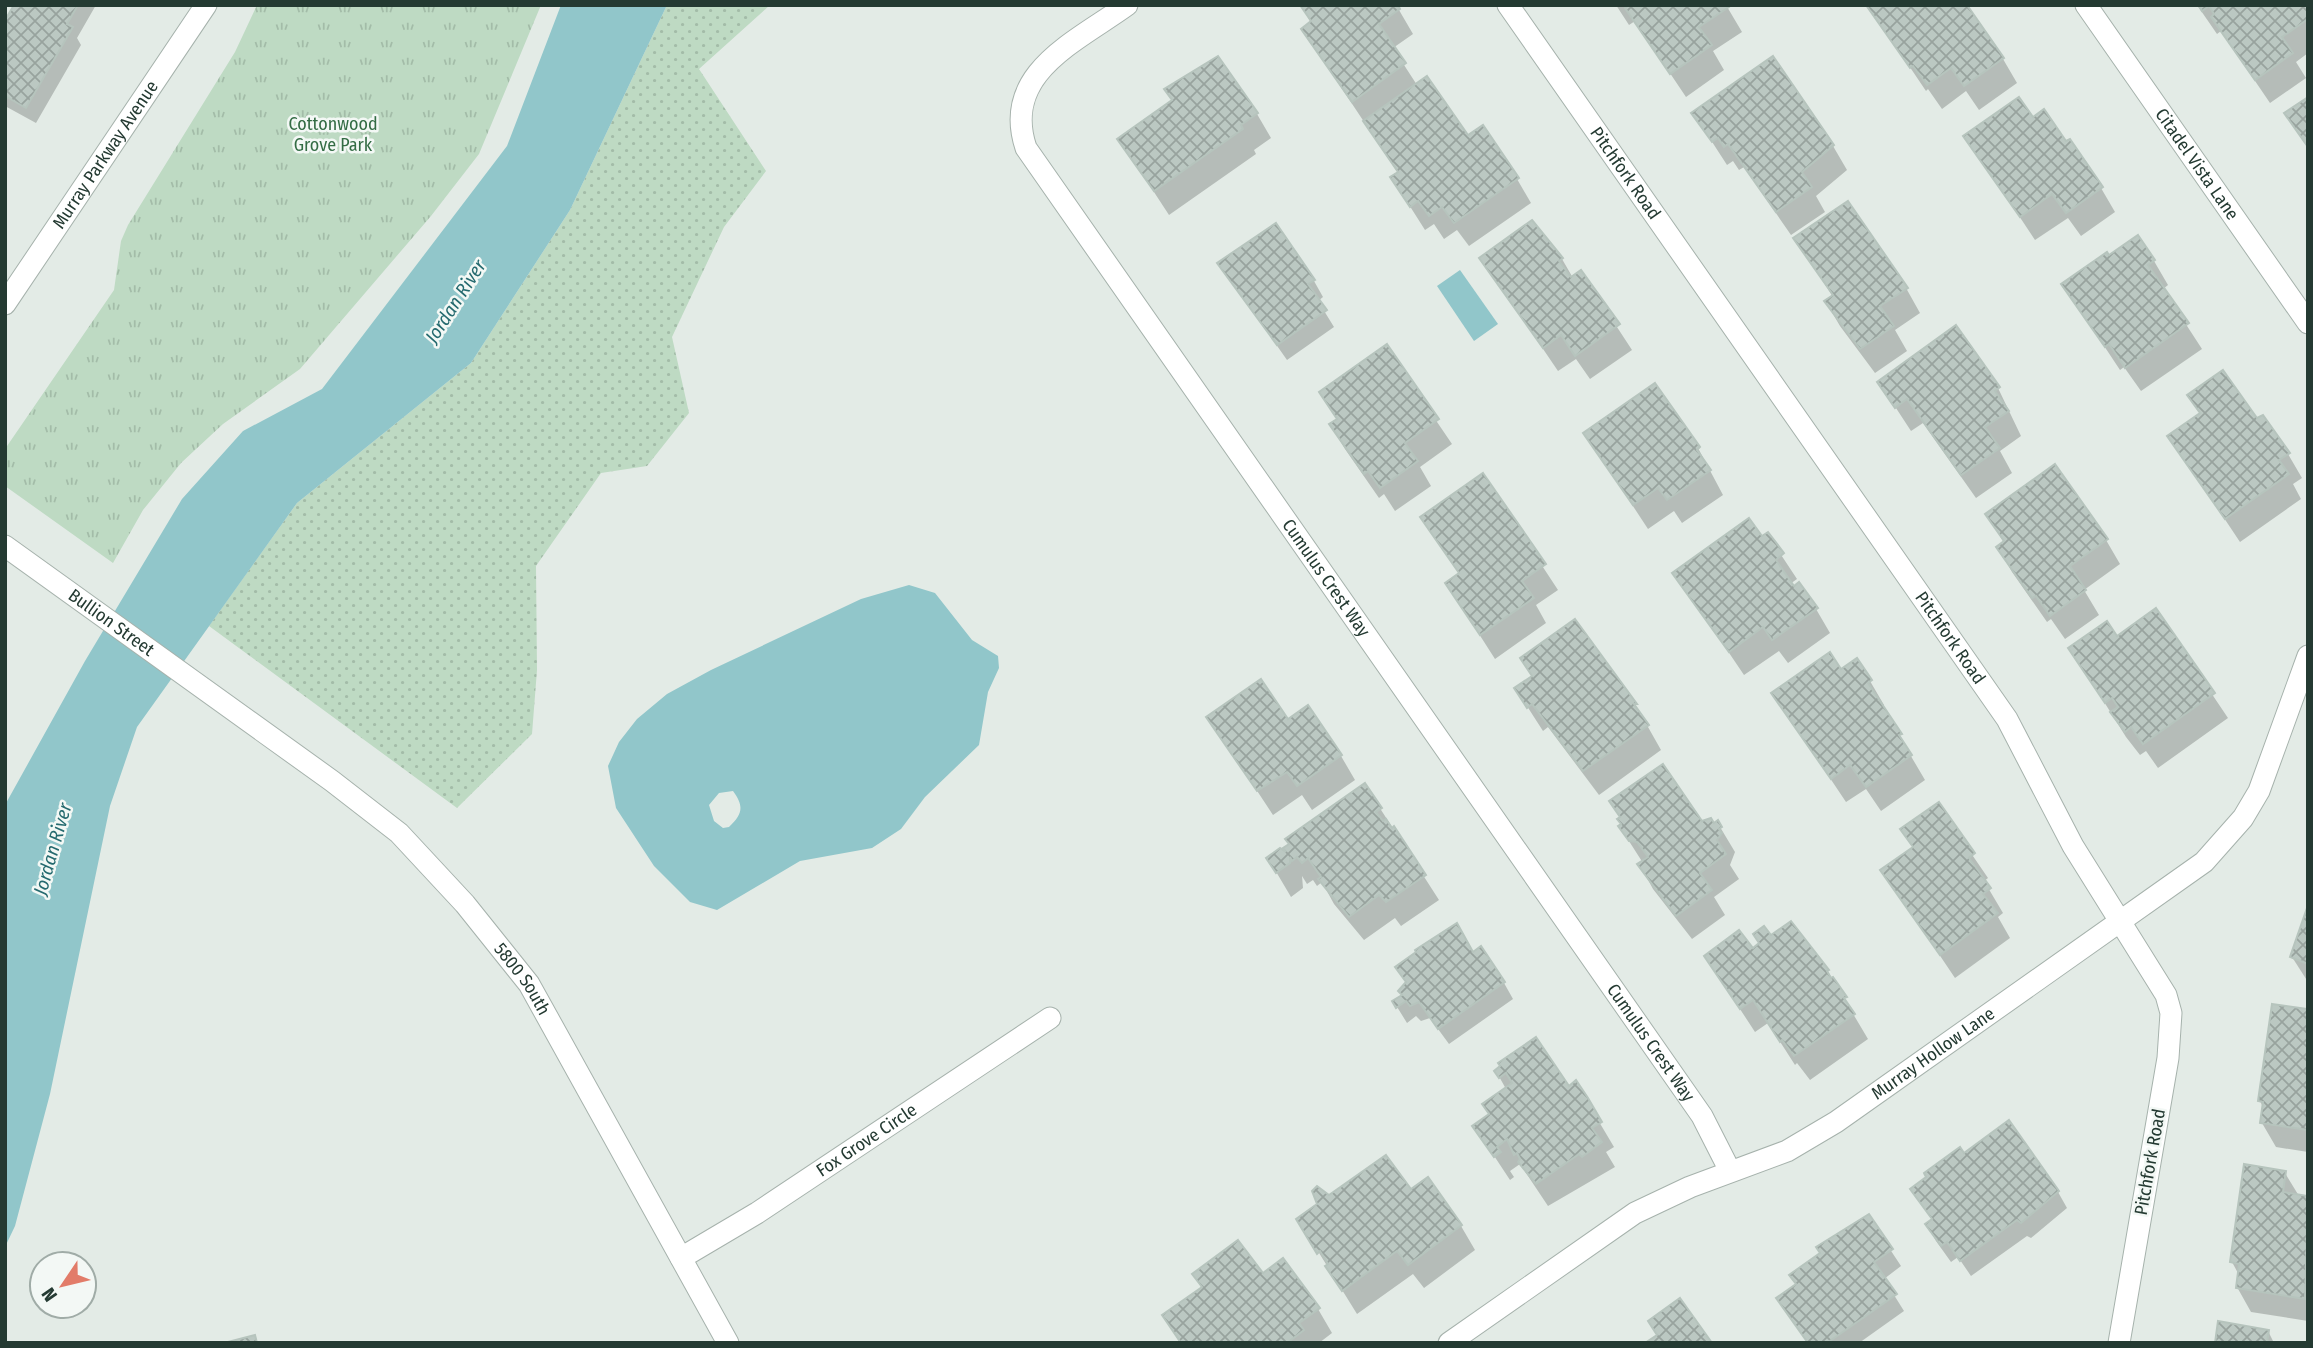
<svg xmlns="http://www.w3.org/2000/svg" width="2313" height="1348" font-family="'Fira Sans Condensed',sans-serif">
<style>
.grass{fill:url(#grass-dots)}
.park{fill:url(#park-tufts)}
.water{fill:#91c6ca;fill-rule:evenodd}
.shadow{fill:#0003}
.building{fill:url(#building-cross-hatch);stroke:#b6c4bd;stroke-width:2}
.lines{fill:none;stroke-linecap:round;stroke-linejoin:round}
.minor-casing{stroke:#a6b2ac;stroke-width:23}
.minor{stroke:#fff;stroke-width:21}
.labels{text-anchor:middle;stroke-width:5;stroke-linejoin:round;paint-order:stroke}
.park-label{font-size:18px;fill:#336c44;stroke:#f3f8f5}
.street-label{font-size:18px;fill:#243a32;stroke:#f3f8f5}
.water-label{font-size:19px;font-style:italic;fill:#256a6f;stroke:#f3f8f5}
</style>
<defs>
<pattern id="grass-dots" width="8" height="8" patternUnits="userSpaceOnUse" patternTransform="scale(1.75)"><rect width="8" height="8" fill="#bedac3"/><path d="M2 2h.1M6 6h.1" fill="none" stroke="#a3bca8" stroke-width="1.8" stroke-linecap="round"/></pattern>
<pattern id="park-tufts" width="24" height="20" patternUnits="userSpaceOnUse" patternTransform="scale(1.75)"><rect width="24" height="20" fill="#bedac3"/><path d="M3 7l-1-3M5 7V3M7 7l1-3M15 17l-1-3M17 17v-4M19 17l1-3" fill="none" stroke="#a3bca8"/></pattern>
<pattern id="building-cross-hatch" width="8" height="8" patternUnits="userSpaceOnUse" patternTransform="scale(1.75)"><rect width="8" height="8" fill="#bbc8c2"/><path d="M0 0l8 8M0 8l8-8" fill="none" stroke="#98a39e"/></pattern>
</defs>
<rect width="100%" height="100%" fill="#e3ebe6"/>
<path class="grass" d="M667,5H770L699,69L766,171L724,227L672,337L689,413L647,466L601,473L536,566L537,670L532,734L457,808L209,626L297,503L471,363L570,210Z"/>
<path class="park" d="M257,5H541L479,154L431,216L300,369L223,424L181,463L143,510L113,563L5,486V449L114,290L121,241L128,225L235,52Z"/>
<g class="water">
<path d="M561,5H667L570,210L471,363L297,503L137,727L110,806L50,1094L15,1226L5,1247V805L85,661L182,499L243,431L322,389L507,146Z"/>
<path d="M1460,270L1498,324L1474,341L1437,286Z"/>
<path d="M909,585L935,593L972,640L998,656L999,668L988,692L979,745L925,797L901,829L872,848L800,861L717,910L690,902L654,866L616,808L608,766L619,742L637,719L667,694L711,670L861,599ZM733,791C744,806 743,814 729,827L723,828L714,821L709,805L719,793Z"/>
</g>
<g class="shadow">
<path d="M16,5H96L77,38L81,45L36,123L5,106V24Z"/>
<path d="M1301,5L1399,10L1413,34L1393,48L1417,85L1467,138L1517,179L1531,203L1469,246L1457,230L1444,239L1434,224L1425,230L1392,178L1398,173L1303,30L1311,23Z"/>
<path d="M1616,5H1726L1742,32L1713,51L1724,70L1686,97L1635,21L1629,25Z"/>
<path d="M1868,5L2003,59L2017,83L1979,110L1966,91L1942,109L1928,89L1926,91Z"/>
<path d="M2197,5H2306L2308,53L2296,62L2306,78L2270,103L2221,31L2217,34Z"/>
<path d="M1257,114L1271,138L1254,150L1256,154L1169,215L1120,140Z"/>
<path d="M1694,114L1833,146L1847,170L1816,196L1825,212L1791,235L1744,167L1739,170L1733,161L1727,165Z"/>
<path d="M2033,120L2101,188L2115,212L2081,236L2068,218L2035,240L1966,136Z"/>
<path d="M1532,223L1562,259L1573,278L1581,272L1632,350L1590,379L1576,359L1558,371L1481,258Z"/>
<path d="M1796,239L1906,288L1920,313L1895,330L1907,351L1875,373L1840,326L1826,302L1833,297Z"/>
<path d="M2109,258L2154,261L2168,285L2163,289L2202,349L2141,391L2124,367L2120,370L2063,284Z"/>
<path d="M1219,263L1314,281L1323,297L1318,301L1334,327L1287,360Z"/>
<path d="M1386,347L1452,444L1420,467L1431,486L1395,511L1384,494L1379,498L1345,449L1331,425L1338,421L1321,393Z"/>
<path d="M1879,382L1998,388L2021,436L2000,451L2012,473L1976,498L1923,423L1911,431Z"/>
<path d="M2190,395L2257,421L2288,454L2302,478L2293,484L2301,499L2240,542L2170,437L2201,415Z"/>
<path d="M1585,433L1698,448L1723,495L1682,523L1674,511L1648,529Z"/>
<path d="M1483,476L1558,590L1536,605L1546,623L1495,659L1447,584L1460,575L1422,517Z"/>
<path d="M1987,514L2106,540L2120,564L2084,590L2099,615L2065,639L2051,619L2047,622L2012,572L1998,547L2004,543Z"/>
<path d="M1768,535L1797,579L1790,584L1816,609L1830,633L1788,663L1779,651L1744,675L1675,573Z"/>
<path d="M2156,611L2228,718L2158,768L2146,751L2140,755L2126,737L2071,649L2116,638Z"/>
<path d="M1575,621L1635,704L1661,750L1599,795L1548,727L1543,731L1516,689L1533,677L1522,658Z"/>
<path d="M1840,672L1870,681L1884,705L1882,707L1925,780L1881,811L1866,789L1846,802L1773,693Z"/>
<path d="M1209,718L1288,721L1341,756L1355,780L1312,810L1302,795L1273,815Z"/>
<path d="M1365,785L1439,900L1401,926L1395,918L1364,940L1334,904L1322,882L1317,886L1313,880L1307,884L1302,876L1303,888L1291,897L1268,858L1280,850L1291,858Z"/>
<path d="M1612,802L1702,823L1717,822L1735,852L1730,865L1739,879L1714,897L1725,915L1692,939L1653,889L1640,865L1643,863L1620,827L1623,825Z"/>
<path d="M1938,805L1988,878L1984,881L2003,913L1998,917L2010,938L1955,978L1883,871L1914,848L1903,829Z"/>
<path d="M2308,911V982L2292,957Z"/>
<path d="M1770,938L1827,970L1868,1039L1810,1080L1797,1063L1795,1065L1768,1023L1755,1032L1721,980Z"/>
<path d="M1473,954L1504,983L1513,999L1449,1044L1430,1018L1421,1021L1416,1016L1407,1023L1394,1002L1404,996L1407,984L1397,968Z"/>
<path d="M2308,1011V1152L2276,1147L2262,1123L2264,1109L2260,1101Z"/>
<path d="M1502,1066L1568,1089L1576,1083L1614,1147L1606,1152L1615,1167L1548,1206L1520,1164L1510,1171L1514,1177L1510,1180L1475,1127L1491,1116L1506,1089L1496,1071Z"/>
<path d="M1963,1155L2058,1192L2067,1208L2031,1238L2027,1236L1971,1276L1958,1257L1951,1262L1936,1241L1927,1224L1933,1221L1912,1190Z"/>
<path d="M2285,1173L2299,1196L2308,1198V1321L2251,1312L2237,1287L2239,1275L2232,1262Z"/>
<path d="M1411,1192L1461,1226L1475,1250L1424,1288L1413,1274L1357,1314L1298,1219L1329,1197Z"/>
<path d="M1868,1216L1901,1266L1884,1279L1904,1311L1859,1343H1808L1788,1314L1797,1285Z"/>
<path d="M1194,1274L1262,1275L1318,1309L1332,1333L1319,1343H1180L1164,1316L1202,1289Z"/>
<path d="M2268,1331L2274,1343H2216Z"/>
</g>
<g class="building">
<path d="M14,5H78L67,24L73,27L26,108L5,96V20Z"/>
<path d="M1300,5H1398L1400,9L1379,24L1406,63L1352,102L1301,29L1311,21Z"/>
<path d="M1628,5H1728L1729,7L1699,27L1712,45L1670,74L1625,8Z"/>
<path d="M1866,5H1967L2004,58L1964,86L1951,68L1927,85L1913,66L1910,68Z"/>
<path d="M2198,5H2308V19L2282,37L2293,53L2255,80L2211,17L2214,14L2209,6L2202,11Z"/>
<path d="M1218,56L1258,113L1241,125L1243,129L1154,191L1117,139L1172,100L1164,89Z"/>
<path d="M1773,56L1834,145L1802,172L1812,187L1776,212L1728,144L1724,147L1718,138L1712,142L1691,113Z"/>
<path d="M1427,76L1468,135L1483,125L1519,178L1454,223L1442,207L1429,216L1418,201L1410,207L1390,177L1398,172L1363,121Z"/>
<path d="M2019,97L2033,117L2044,109L2066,141L2070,139L2103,187L2066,213L2052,194L2020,217L1963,136Z"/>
<path d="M2308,97V147L2284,113Z"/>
<path d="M1848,201L1908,288L1880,306L1894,326L1860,349L1824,301L1833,295L1793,238Z"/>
<path d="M1532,220L1563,258L1559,261L1571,277L1581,270L1620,324L1575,356L1561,335L1543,348L1479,258Z"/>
<path d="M1276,223L1315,280L1308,284L1327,310L1277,345L1217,263Z"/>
<path d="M2138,235L2155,260L2148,265L2189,323L2125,368L2109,344L2105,347L2061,284L2107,252L2109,255Z"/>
<path d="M1956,325L2000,387L1995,391L2009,411L1985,427L2000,448L1961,475L1907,399L1895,408L1877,382Z"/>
<path d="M1387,344L1439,419L1405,443L1418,461L1380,488L1368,471L1364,474L1329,424L1337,419L1319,392Z"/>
<path d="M2223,370L2257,418L2263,415L2290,453L2279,460L2289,474L2225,519L2167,436L2200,413L2187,395Z"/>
<path d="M1655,383L1700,447L1697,450L1711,470L1667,500L1658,488L1633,505L1583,433Z"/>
<path d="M2055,464L2108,539L2070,566L2086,590L2050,616L2036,596L2032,598L1996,547L2004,541L1985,514Z"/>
<path d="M1483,473L1546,564L1522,581L1534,598L1480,635L1445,583L1459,573L1420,517Z"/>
<path d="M1749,518L1762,536L1768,532L1784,553L1776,560L1794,586L1799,582L1818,608L1772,640L1763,627L1729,652L1672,573Z"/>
<path d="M2156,608L2215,693L2143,744L2131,727L2125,732L2110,712L2118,707L2112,698L2105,703L2068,648L2107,621L2117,636Z"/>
<path d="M1575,619L1637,704H1634L1649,725L1583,771L1532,704L1527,708L1514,688L1532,676L1520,658Z"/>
<path d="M1830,652L1841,669L1857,658L1872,680L1868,683L1902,734L1899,735L1912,755L1866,787L1850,765L1831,779L1771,693Z"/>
<path d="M1261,679L1288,719L1308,705L1342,755L1297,786L1287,772L1257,791L1206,717Z"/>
<path d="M1663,764L1702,821L1711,818L1714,823L1718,820L1722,827L1719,829L1722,833L1717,840L1726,854L1700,873L1712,890L1676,916L1637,864L1648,857L1637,842L1629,841L1618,826L1621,824L1617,819L1620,817L1609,801Z"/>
<path d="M1365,783L1382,808L1376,812L1383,821L1386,819L1392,828L1394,826L1426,875L1386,902L1379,895L1349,917L1318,879L1321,877L1308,858L1302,863L1297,857L1292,861L1290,857V863L1276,873L1266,858L1280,848L1286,852L1283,848L1289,844L1285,839Z"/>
<path d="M1939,802L1975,853L1969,858L1991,888L1983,894L1998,913L1940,955L1880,870L1913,847L1900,829Z"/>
<path d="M2308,905V964L2290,957Z"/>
<path d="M1791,921L1829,970L1827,971L1831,978L1833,977L1847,997L1844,998L1855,1014L1794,1056L1782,1040L1780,1042L1753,1000L1740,1009L1704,956L1739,930L1753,948L1759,943L1753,934L1764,926L1771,935Z"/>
<path d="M1457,923L1473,952L1481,946L1505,982L1438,1029L1419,1002L1410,1006L1406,1001L1396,1008L1392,1001L1402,995L1398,991L1406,982L1395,967L1416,952L1415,950Z"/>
<path d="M2272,1004L2308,1009V1130L2260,1123L2263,1102L2258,1101Z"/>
<path d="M1536,1037L1569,1086L1576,1080L1588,1098L1602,1122L1592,1128L1602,1142L1582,1157L1579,1154L1536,1184L1518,1162L1520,1159L1517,1153L1514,1155L1507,1139L1497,1147L1501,1152L1494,1157L1472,1126L1489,1114L1482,1104L1512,1083L1506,1073L1499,1078L1494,1071L1500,1066L1498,1063Z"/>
<path d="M2009,1120L2059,1191L2021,1223L2017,1220L1960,1261L1947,1242L1941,1246L1925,1224L1932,1219L1910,1189L1926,1177L1924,1173L1960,1147L1964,1153Z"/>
<path d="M1386,1155L1411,1189L1428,1177L1462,1225L1408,1265L1397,1251L1342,1291L1325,1266L1328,1264L1320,1251L1317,1254L1296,1219L1317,1204L1312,1191L1317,1186L1329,1195Z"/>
<path d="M2244,1164L2286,1171L2283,1192L2308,1196L2305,1299L2236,1288L2239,1264L2230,1262Z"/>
<path d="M1869,1214L1893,1249L1874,1262L1897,1294L1827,1343H1808L1776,1298L1796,1284L1789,1275L1820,1253L1816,1247Z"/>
<path d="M1238,1240L1263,1273L1283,1258L1320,1308L1299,1323L1304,1330L1287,1343H1181L1162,1315L1202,1287L1192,1274Z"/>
<path d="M1680,1298L1712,1343H1645L1657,1335L1648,1321Z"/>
<path d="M2218,1321L2269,1330L2267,1343H2215Z"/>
<path d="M255,1335L257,1343H224Z"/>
</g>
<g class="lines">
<defs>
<g id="minor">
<path id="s1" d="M1127,5C1076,42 1001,73 1026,148L1702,1116L1730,1171"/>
<path id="s2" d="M1508,5L2007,719L2073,846L2166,995L2171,1013L2168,1058L2119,1343"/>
<path id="s3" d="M2086,5L2308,323"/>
<path id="s4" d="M5,304L206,5"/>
<path id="s5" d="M5,546L332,781L399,833L465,904L529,984L728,1343"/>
<path id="s6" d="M681,1258L757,1213L1050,1018"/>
<path id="s7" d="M1449,1343L1635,1213L1690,1187L1787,1151L1836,1122L2204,862L2243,818L2259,791L2308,656"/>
</g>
</defs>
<use href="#minor" class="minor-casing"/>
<use href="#minor" class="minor"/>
</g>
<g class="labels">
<g class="park-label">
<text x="333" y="130">Cottonwood<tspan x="333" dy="21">Grove Park</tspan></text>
</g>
<g class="street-label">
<text dy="6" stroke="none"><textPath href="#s4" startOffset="180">Murray Parkway Avenue</textPath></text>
<text dy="6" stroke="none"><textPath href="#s3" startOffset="194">Citadel Vista Lane</textPath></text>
<text dy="6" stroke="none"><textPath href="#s2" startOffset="205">Pitchfork Road</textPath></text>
<text dy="6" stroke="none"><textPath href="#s1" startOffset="716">Cumulus Crest Way</textPath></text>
<text dy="6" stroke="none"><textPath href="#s5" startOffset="131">Bullion Street</textPath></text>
<text dy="6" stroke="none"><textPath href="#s2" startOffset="772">Pitchfork Road</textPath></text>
<text dy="6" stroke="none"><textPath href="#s5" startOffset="679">5800 South</textPath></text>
<text dy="6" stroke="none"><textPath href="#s1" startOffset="1283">Cumulus Crest Way</textPath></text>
<text dy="6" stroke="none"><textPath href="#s7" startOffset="567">Murray Hollow Lane</textPath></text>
<text dy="6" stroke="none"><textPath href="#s6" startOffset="220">Fox Grove Circle</textPath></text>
<text transform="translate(2150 1162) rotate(-80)" y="6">Pitchfork Road</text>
</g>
<g class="water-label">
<text transform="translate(455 301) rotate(-57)" y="7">Jordan River</text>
<text transform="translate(52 849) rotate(-74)" y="7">Jordan River</text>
</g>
</g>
<rect width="2313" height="1348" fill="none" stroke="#243a32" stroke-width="14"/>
<g transform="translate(63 1285) rotate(235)"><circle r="33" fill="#f3f8f5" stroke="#a0aca7" stroke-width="2"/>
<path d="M0-5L12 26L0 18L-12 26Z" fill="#e27c69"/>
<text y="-10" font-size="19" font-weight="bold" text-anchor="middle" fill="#243a32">N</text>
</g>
</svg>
